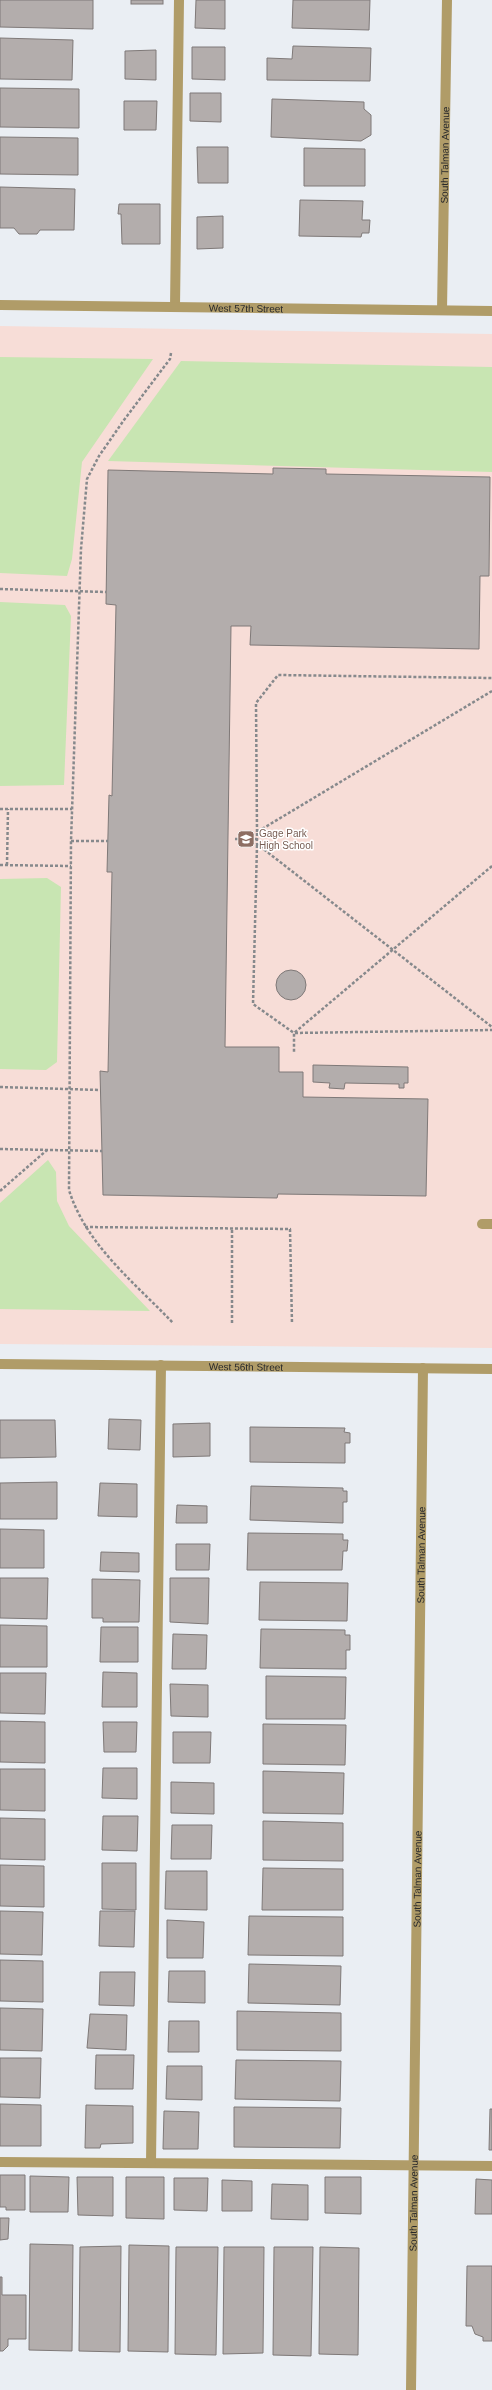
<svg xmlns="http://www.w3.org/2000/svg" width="492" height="2390" font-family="Arial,sans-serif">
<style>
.education{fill:#f7ddd7}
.green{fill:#c8e5b2}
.building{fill:#b3adac;stroke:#7f7978}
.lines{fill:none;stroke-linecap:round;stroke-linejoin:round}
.path{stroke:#86898c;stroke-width:2.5;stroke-dasharray:3 2;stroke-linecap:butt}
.lane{stroke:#b09c68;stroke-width:10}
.street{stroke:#b09c68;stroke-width:10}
.labels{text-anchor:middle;stroke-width:3;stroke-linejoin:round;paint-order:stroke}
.street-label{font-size:10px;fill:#28292b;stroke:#fff}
.education-label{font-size:10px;fill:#785e54;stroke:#fff;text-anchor:start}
</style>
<rect width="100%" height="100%" fill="#eaeef3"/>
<path class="education" d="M0,326L492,334V1348L0,1344Z"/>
<g class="green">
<path d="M0,357L153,359L82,462L72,559L67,576L0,573Z"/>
<path d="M181,361L492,367V472L108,461Z"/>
<path d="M0,602L65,605L71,616L64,785L0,786Z"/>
<path d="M47,878L61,887L57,1062L46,1070L0,1069V879Z"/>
<path d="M48,1160L56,1172L57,1201L69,1226L150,1311L0,1309V1203Z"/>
</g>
<g class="building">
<path d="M0,0H93V29L0,27Z"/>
<rect x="131" y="0" width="32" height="4"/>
<path d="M196,0H225V29L195,28Z"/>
<path d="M293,0H370L369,30L292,28Z"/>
<path d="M0,38L73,40L72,80L0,79Z"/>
<path d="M293,46L371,48L370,81L267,80V58L292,59Z"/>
<path d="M192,47H225V80L192,79Z"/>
<path d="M156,50V80L125,79V51Z"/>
<path d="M0,88L79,89V128L0,127Z"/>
<path d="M190,93H221V122L190,121Z"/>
<path d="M272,99L364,102V109L371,115V135L361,141L271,137Z"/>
<path d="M124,101H157L156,130H124Z"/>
<path d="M0,137L78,138V175L0,174Z"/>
<path d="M197,147H228V183H198Z"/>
<path d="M304,148L365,149V186H304Z"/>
<path d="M0,187L75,189L74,230H40L37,234H19L14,228H0Z"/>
<path d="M300,200L363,201L362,220H370L369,233H362L361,237L299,236Z"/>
<path d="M119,204H160V244H122L121,214H118Z"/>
<path d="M223,216V248L197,249V217Z"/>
<path d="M273,468L326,469V474L490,477L489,576H480L479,649L250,645L251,626H231L225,1047H279V1072H303V1097L428,1099L426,1196L278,1194L277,1198L103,1195L100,1071L108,1072L112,872H107L109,795L112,796L116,605L106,604L108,470L273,474Z"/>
<circle cx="291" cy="985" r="15"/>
<path d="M313,1065L408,1067V1083H404V1088H399V1084L345,1083L344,1089L329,1088L330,1083L313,1082Z"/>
<path d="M109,1419L141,1420L140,1450L108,1449Z"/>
<path d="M0,1420H55L56,1457L0,1458Z"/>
<path d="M210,1423V1456L173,1457V1424Z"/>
<path d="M250,1427L345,1428L344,1432L350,1433V1443H345V1463L250,1462Z"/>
<path d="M57,1482V1519H0V1483Z"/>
<path d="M100,1483L137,1484V1517L98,1516Z"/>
<path d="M251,1486L343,1488V1491H347V1502H343V1523L250,1520Z"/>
<path d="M177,1505L207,1506V1523H176Z"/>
<path d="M0,1529L44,1530V1568H0Z"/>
<path d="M248,1533L343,1534V1540H348L347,1551H343L342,1570H247Z"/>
<path d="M176,1544H210L209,1570H176Z"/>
<path d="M101,1552L139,1553V1572L100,1571Z"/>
<path d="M0,1578H48L47,1619L0,1618Z"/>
<path d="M170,1578H209L208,1624L170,1622Z"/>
<path d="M92,1579L140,1580L139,1622H103V1618H92Z"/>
<path d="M260,1582L348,1583L347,1621L259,1620Z"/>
<path d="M0,1625L47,1626V1667H0Z"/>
<path d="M101,1627H138V1662H100Z"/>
<path d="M261,1629L345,1630V1635H350V1650H346V1669L260,1668Z"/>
<path d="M173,1634L207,1635L206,1669H172Z"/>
<path d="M103,1672L137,1673V1707H102Z"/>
<path d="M0,1673H46L45,1714L0,1713Z"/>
<path d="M266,1676L346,1677L345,1719H266Z"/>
<path d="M170,1684L208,1685V1717L171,1716Z"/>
<path d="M0,1721L45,1722V1763L0,1762Z"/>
<path d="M103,1722H137L136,1752H104Z"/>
<path d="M263,1724L346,1725L345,1765L263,1764Z"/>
<path d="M173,1732H211L210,1763H173Z"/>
<path d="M103,1768H137V1799L102,1798Z"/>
<path d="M0,1769H45V1811L0,1810Z"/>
<path d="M263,1771L344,1773L343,1814L263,1813Z"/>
<path d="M171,1782L214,1783V1814L171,1813Z"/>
<path d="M103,1816H138L137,1851L102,1850Z"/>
<path d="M0,1818L45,1819V1860L0,1859Z"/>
<path d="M263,1821L343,1823V1861L263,1860Z"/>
<path d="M172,1825H212L211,1859H171Z"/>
<path d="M102,1863H136V1910L102,1909Z"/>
<path d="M0,1865L44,1866V1907L0,1906Z"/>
<path d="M263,1868L343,1869V1910H262Z"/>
<path d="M166,1871H207V1910L165,1909Z"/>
<path d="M0,1911L43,1912L42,1955L0,1954Z"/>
<path d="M100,1911H135L134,1947L99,1946Z"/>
<path d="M249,1916L343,1917V1956L248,1955Z"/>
<path d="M167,1920L204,1922L203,1958H167Z"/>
<path d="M0,1960L43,1961V2002L0,2001Z"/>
<path d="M249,1964L341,1966L340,2005L248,2003Z"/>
<path d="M169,1971H205V2003L168,2002Z"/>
<path d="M100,1972H135L134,2006L99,2005Z"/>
<path d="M0,2008L43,2009L42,2051L0,2050Z"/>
<path d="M237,2011L341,2013V2051L237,2050Z"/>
<path d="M90,2014L127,2015L126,2050L87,2048Z"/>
<path d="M169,2021H199V2052H168Z"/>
<path d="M96,2055H134L133,2089H95Z"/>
<path d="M0,2058H41L40,2098L0,2097Z"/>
<path d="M236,2060L341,2061L340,2101L235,2099Z"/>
<path d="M167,2066H202V2100L166,2099Z"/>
<path d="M0,2104L41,2105V2146H0Z"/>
<path d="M86,2105L133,2106V2143L101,2144L100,2148H85Z"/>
<path d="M234,2107L341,2108L340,2148L234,2147Z"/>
<path d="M490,2109H492V2150H489Z"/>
<path d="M164,2111L199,2112L198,2149H163Z"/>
<path d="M0,2175H25V2210H6V2207H0Z"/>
<path d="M30,2176L69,2177L68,2212H30Z"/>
<path d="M77,2177H113V2216L78,2215Z"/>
<path d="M126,2177H164V2219L126,2218Z"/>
<path d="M325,2177H361V2214L325,2213Z"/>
<path d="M174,2178H208L207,2211L174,2210Z"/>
<path d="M476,2179L492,2180V2214H475Z"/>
<path d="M222,2180L252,2181V2211H222Z"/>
<path d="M272,2184L308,2185V2220L271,2219Z"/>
<path d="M0,2218H9L8,2239L0,2240Z"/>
<path d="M30,2244L73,2245L72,2351L29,2350Z"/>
<path d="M129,2245L169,2246L168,2352L128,2351Z"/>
<path d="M121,2246L120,2352L79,2351L80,2247Z"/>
<path d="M176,2247H218L216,2355L175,2354Z"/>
<path d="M224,2247H264L263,2353L223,2354Z"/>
<path d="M274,2247H313L311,2356L273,2355Z"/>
<path d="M320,2247L359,2248L358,2355L319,2354Z"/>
<path d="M467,2266H492V2341H483V2337L475,2334L472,2326H466Z"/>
<path d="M0,2277H2V2295H26V2339H8V2346L3,2351H0Z"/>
</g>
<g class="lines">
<g class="path">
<path d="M171,353L170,359L124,420L99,456L87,479L81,549L71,841L69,1190C86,1245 135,1283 173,1323"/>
<path d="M0,589L106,592"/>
<path d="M492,691L257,832V844L492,1027"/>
<path d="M0,809H72"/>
<path d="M257,832L256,703L278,675L492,678"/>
<path d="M235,839H257"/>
<path d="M71,841H108"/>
<path d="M257,845L253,1004L294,1033V1053"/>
<path d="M0,865L71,866"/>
<path d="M7,865L8,809"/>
<path d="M492,866L294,1033L492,1030"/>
<path d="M0,1087L100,1090"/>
<path d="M0,1149L102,1151"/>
<path d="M0,1191L47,1150"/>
<path d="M85,1227L290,1229L292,1324"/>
<path d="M232,1323V1228"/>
</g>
<g class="lane">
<path d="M175,307L179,0"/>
<path d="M482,1224H492"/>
<path d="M0,2162L492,2166"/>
<path d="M151,2163L161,1365"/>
</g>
<g class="street">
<path id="s1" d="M0,305L492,311"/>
<path id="s2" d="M442,310L447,0"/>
<path id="s3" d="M0,1364L492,1369"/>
<path id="s4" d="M411,2390L423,1368"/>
</g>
</g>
<defs>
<symbol id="school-square" viewBox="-11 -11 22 22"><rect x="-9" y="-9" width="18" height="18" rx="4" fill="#8d6e63" stroke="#fff"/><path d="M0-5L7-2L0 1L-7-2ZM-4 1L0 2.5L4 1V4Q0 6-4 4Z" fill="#fff"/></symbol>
</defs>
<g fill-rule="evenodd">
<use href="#school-square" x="236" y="829" width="20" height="20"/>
</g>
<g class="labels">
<g class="street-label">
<text dy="4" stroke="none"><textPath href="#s2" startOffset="155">South Talman Avenue</textPath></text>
<text dy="4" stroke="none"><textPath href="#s1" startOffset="246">West 57th Street</textPath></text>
<text dy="4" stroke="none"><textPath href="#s3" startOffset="246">West 56th Street</textPath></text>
<text dy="4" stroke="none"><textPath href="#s4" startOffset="835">South Talman Avenue</textPath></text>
<text dy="4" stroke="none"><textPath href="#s4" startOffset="511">South Talman Avenue</textPath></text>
<text dy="4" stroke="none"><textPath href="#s4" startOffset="187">South Talman Avenue</textPath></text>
</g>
<g class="education-label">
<text x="259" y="837">Gage Park<tspan x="259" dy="12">High School</tspan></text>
</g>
</g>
</svg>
